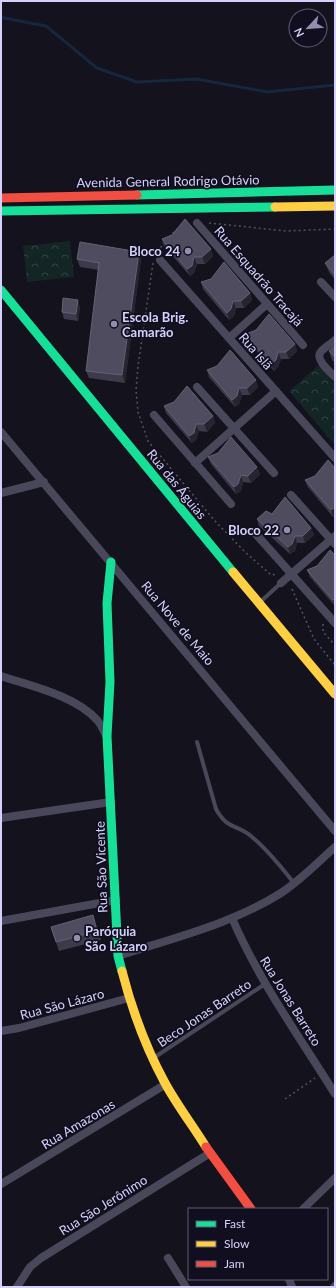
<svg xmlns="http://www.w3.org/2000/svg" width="336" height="1288" font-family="Lato,sans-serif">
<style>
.park{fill:url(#park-crowns)}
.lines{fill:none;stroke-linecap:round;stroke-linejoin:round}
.stream{stroke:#14273f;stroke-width:3}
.path{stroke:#4a5762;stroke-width:1.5;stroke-dasharray:2 3;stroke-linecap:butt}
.lane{stroke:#49485b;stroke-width:4}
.street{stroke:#49485b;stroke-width:8}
.fast{stroke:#16e098;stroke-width:9}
.slow{stroke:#ffcf43;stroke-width:9}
.jam{stroke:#f24e42;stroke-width:9}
.wall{fill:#3d3b4b}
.shaded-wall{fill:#262430}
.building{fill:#4e4c5e;stroke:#636176}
.poi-dot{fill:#918fac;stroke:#110f1f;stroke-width:1.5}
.labels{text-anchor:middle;stroke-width:3.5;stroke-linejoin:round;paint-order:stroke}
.street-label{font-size:13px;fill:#d4d2fa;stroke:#110f1f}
.poi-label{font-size:13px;font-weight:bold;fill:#d4d2fa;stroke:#110f1f;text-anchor:end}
</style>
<defs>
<pattern id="park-crowns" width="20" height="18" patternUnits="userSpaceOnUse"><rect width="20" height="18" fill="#132525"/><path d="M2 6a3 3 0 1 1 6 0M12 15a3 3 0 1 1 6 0" fill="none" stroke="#344446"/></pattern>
</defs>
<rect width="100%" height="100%" fill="#14121c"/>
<g class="park">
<path d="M70,241L74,277L27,282L23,246Z"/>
<path d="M319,365L335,384V445L289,391Z"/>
</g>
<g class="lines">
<path class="stream" d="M1,18H4L46,26L97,68L137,82L197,79L267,92L335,85"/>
<g class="path">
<path d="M209,223L286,231L335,229"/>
<path d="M169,237L177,229"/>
<path d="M158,252L164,242"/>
<path d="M153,263L138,366L136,390L138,412L148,441L214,520L245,552L271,575L278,574"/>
<path d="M292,589L314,639L335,665"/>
<path d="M323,624V632L335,645"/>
<path d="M285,1099L315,1078"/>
</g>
<g class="lane">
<path d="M259,603L281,583"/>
<path d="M197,742L216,809C228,831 238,824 252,837C268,850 281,867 294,883"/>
<path d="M155,1057L265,984"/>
</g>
<g class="street">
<path d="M197,223L303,345"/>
<path d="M160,260L335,458"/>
<path d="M321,282L335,297"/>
<path d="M229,338L267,304"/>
<path d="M335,340C331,344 322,349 320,353C316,360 331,373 335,377"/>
<path d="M197,387L274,473"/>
<path d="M154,415L231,504"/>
<path d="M1,432L335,831"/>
<path d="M195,463L276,391"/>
<path d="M1,493L44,482"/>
<path d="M291,495L335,544"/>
<path d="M255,533L335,623"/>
<path d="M281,583L335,536"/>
<path d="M1,676C31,686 76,696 97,720C101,724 103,730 106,735"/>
<path d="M1,818L111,802"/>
<path d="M232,918C259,981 299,1036 335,1094"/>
<path d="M1,921L116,900"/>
<path d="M118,956C173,938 232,924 281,893C301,880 318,862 335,847"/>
<path d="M1,1031L19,1028L129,998"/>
<path d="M1,1184L166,1084"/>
<path d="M303,1209L335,1178"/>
<path d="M168,1258L186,1287"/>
<path d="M289,1279L292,1287"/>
<path d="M17,1287L30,1267L41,1258L210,1153"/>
<path d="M334,1287L335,1286"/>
</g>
<g class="fast">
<path d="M137,195L335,190"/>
<path d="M1,211L275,207"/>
<path d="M1,290L233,572"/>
<path d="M111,562L107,603L110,682L107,736L118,956L122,971"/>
</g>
<g class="slow">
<path d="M275,207L335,206"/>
<path d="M233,572L335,694"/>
<path d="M122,971C132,1010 146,1048 165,1083C177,1105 193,1126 206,1147"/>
</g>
<g class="jam">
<path d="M1,198L137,195"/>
<path d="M206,1147L251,1209"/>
</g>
</g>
<g class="wall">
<path d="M162,239L213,256L205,264H197L194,273L190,276L164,246Z"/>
<path d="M139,252L141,259L125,383L89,378L86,371L99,270L80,267L77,259Z"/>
<path d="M335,255V280L329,272L325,263Z"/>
<path d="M201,282L250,293L252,300L244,308H236L234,316L229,320L203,289Z"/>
<path d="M80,307L78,321L64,319L62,312Z"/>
<path d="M246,334L295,344L297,351L289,359H281L278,367L274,371L248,341Z"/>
<path d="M335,346V363L332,360L329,351Z"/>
<path d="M207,370L258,387L250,395H242L239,404L235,407L209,377Z"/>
<path d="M164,406L213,416L215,423L207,432L199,431L196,440L192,443L166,413Z"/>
<path d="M208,457L257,467L260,474L251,483L243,482L241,491L236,494L211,464Z"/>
<path d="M335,468V516L333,517L308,487L305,480Z"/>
<path d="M257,519L311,528L314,535L305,543H297L295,551L290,554L259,526Z"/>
<path d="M335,555V606L310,577L307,570L317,566Z"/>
<path d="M96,924L101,940L59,951L51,927Z"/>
</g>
<g class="shaded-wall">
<path d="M211,249L213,256L205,264L202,257Z"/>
<path d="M139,252L141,259L125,383L122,375Z"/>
<path d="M194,257L197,264L194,273L190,276L187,269Z"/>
<path d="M250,293L252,300L244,308L241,301Z"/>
<path d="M78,300L80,307L78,321L76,314Z"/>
<path d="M233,301L236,308L234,316L229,320L227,313Z"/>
<path d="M295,344L297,351L289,359L286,352Z"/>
<path d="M278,352L281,359L278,367L274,371L271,364Z"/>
<path d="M256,380L258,387L250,395L247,388Z"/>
<path d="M239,388L242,395L239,404L235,407L232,400Z"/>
<path d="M213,416L215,423L207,432L204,424Z"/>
<path d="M196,424L199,431L196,440L192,443L189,436Z"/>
<path d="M257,467L260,474L251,483L248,476Z"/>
<path d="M241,475L243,482L241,491L236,494L234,487Z"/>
<path d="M335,507V516L333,517L331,510Z"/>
<path d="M311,528L314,535L305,543L303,536Z"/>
<path d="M295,536L297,543L295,551L290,554L288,547Z"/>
<path d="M335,598V606L333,600Z"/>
<path d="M93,915L96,924L101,940L97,931Z"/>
</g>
<g class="building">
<path d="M185,219L211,249L202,257H194L192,266L187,269L162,239L172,235Z"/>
<path d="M80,242L139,252L122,375L86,371L99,263L77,259Z"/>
<path d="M335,255V275L325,263Z"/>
<path d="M224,262L250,293L241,301H233L231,309L227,313L201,282L211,279Z"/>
<path d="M63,298L78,300L76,314L62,312Z"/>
<path d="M269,314L295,344L286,352H278L276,360L271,364L246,334L256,330Z"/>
<path d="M335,346V357L329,351Z"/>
<path d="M230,350L256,380L247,388H239L237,396L232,400L207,370L217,366Z"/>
<path d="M187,386L213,416L204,424H196L194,433L189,436L164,406L174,402Z"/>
<path d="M231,437L257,467L248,476L241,475L238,484L234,487L208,457L218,453Z"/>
<path d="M328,460L335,468V507L331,510L305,480L315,476Z"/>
<path d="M285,497L311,528L303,536H295L292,544L288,547L257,519L266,511L272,514Z"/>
<path d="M330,550L335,555V598L333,600L307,570L317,566Z"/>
<path d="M93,915L97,931L56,942L51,927Z"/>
</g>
<g class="poi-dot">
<circle cx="188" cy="251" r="4"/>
<circle cx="114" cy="324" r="4"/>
<circle cx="287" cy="530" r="4"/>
<circle cx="77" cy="938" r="4"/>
</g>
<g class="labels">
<g class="street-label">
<text transform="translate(168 181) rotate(-1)" y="5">Avenida General Rodrigo Otávio</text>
<text transform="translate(259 276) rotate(49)" y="5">Rua Esquadrão Tracajá</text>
<text transform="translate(256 351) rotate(49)" y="5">Rua Islã</text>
<text transform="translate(177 484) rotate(51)" y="5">Rua das Águias</text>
<text transform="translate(178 623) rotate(50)" y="5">Rua Nove de Maio</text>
<text transform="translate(101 867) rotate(-92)" y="5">Rua São Vicente</text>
<text transform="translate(291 1001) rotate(58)" y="5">Rua Jonas Barreto</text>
<text transform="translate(62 1004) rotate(-15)" y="5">Rua São Lázaro</text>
<text transform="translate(204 1013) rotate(-34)" y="5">Beco Jonas Barreto</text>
<text transform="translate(78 1124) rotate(-31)" y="5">Rua Amazonas</text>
<text transform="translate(103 1205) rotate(-32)" y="5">Rua São Jerônimo</text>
</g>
<g class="poi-label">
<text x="180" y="256">Bloco 24</text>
<text x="122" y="322" text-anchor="start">Escola Brig.<tspan x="122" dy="15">Camarão</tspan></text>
<text x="279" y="535">Bloco 22</text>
<text x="85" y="936" text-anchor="start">Paróquia<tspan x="85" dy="15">São Lázaro</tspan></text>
</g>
</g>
<rect width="336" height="1288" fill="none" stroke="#d4d2fa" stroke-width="4"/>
<rect x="188" y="1208" width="140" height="72" fill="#110f1f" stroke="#5f5d77"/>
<rect x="196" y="1221" width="20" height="6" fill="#16e098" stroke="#5f5d77"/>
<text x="224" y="1228" font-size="12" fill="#d4d2fa">Fast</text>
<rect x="196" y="1241" width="20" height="6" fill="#ffcf43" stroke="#5f5d77"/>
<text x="224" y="1248" font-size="12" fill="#d4d2fa">Slow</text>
<rect x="196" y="1261" width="20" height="6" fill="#f24e42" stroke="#5f5d77"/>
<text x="224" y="1268" font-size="12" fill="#d4d2fa">Jam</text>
<g transform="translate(308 28) rotate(244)"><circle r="19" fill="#110f1f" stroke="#5f5d77"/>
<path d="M0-3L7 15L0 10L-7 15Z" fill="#918fac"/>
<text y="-6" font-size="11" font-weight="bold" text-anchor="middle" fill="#d4d2fa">N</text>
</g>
</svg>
